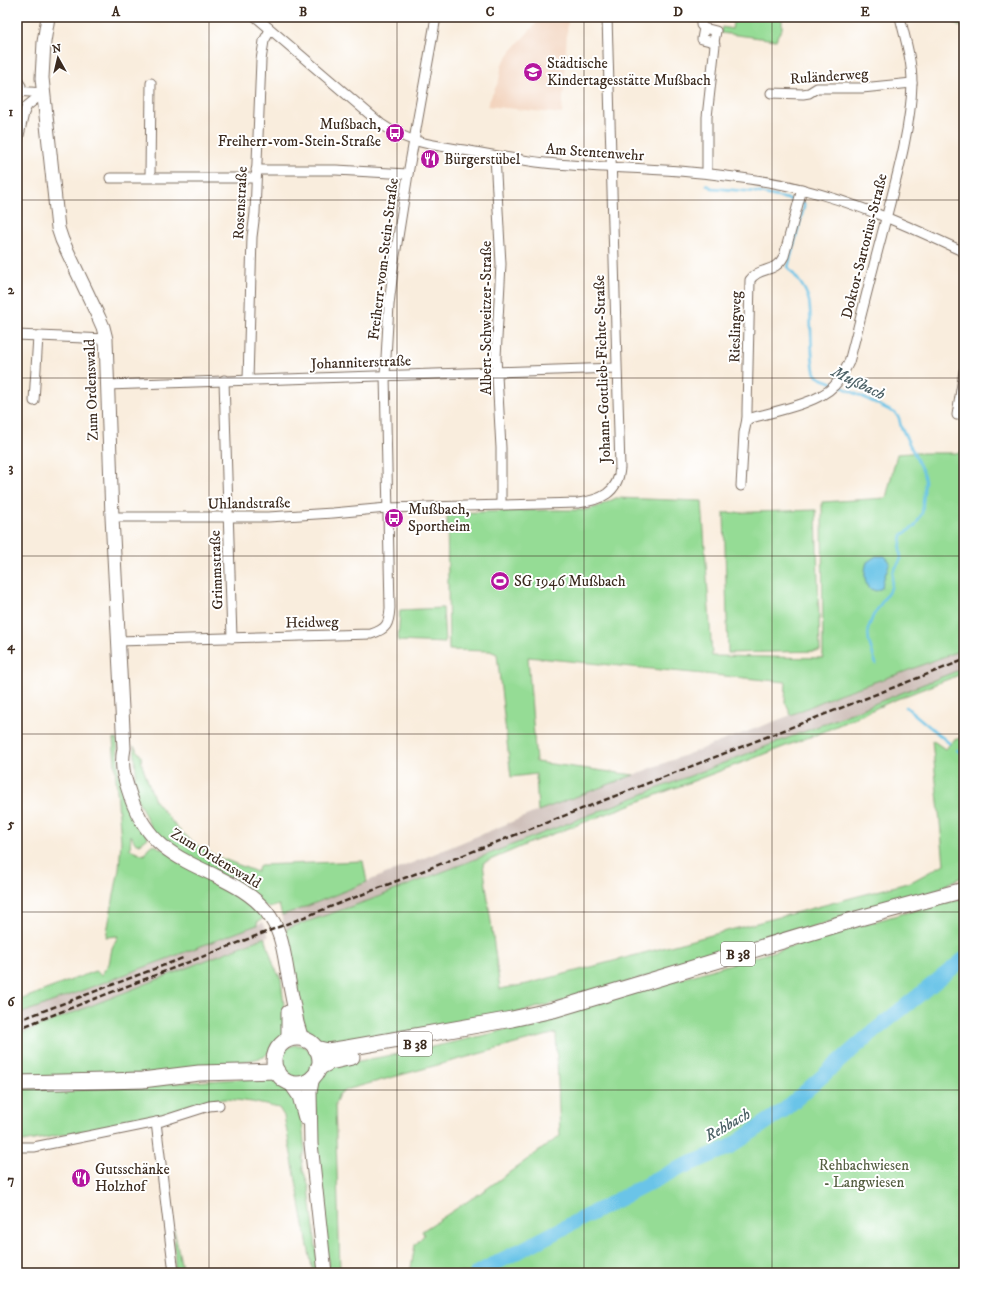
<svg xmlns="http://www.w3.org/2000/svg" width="981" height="1290" font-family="'IM FELL DW Pica',serif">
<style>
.built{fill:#f3d4be}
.industrial{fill:#cfc0ba}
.green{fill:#95dc95;stroke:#68835a}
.water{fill:#6ac4e8;stroke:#527783}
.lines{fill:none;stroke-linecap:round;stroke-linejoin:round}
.stream{stroke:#6ac4e8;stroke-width:2.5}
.river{stroke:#6ac4e8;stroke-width:15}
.street-casing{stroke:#7e6e61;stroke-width:11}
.secondary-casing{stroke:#7e6e61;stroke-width:15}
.primary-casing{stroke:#7e6e61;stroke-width:17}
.street{stroke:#fff;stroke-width:9}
.secondary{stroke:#fff;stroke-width:13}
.primary{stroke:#fff;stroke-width:15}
.rail{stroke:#3b2a1e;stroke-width:2.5;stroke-dasharray:6 3;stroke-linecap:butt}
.grid{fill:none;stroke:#3b2a1e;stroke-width:1;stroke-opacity:0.55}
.labels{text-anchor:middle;stroke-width:4;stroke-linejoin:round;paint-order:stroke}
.shield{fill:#fff;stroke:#766a62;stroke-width:1}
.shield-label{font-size:14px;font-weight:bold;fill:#3b2a1e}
.poi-label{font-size:15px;fill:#3b2a1e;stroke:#fff;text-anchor:start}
.street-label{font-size:15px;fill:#3b2a1e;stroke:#fff}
.park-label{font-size:15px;fill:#565f42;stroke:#fff}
.water-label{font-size:16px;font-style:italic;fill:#4b6065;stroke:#fff}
.neatline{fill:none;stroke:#3b2a1e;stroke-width:1.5}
.grid-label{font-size:13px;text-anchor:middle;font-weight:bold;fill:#3b2a1e}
</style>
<rect width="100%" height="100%" fill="#fff"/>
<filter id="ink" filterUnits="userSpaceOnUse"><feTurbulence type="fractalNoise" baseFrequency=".025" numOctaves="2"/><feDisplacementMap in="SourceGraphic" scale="8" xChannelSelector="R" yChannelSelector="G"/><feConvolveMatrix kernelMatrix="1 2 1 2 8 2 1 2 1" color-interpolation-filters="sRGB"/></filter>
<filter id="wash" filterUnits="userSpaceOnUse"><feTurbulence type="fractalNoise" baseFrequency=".012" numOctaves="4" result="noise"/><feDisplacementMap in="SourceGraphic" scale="16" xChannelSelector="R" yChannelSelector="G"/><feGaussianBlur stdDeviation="0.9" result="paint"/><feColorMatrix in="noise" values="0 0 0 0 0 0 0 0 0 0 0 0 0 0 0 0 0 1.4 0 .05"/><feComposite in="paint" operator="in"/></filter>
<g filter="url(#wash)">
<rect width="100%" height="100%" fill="#f9eddd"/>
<path class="built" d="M542,17H568L562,114L487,106L499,80L502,64L511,51Z"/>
<g class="industrial">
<path d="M964,649V668L806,731L370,900L286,929L281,915H282L303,908L538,811L791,715L839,694L901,673Z"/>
<path d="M263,922L269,936L265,937L17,1035V1015Z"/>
</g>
<g class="green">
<path d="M734,17H782V29L778,35L776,40L721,33L722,27L732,29Z"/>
<path d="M946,17H964V26H958L952,20L947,19Z"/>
<path d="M911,453H964V649L901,673L839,694L791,715L785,702L786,682L528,657L536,762L634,775L538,811L536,774L511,777L497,654L490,651L449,650L447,513L550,510H585L597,507L616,498L702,501L712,656L823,658L822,502L886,498L897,454Z"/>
<path d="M816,510L820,651L728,653L724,513Z"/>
<path d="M443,608L445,643L398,641L400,610Z"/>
<path d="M964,668V673L892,701L823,732L532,842L483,863L500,989L527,984L911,882L944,864L932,740L945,749L954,740L964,737V876L934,891L567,1000L508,1015L322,1048L306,1035L286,929L370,900L806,731Z"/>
<path d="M113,739H117L119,772L148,838L140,844H136L134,841L131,835L130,849L144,855L148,848L153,844L238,891L266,917L257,922V925L17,1015V1001L95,971L101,975L109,964L112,948L118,936L106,937L119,869L121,841Z"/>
<path d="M134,746L141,756L142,765L155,801L178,829L198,846L218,857L257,872L260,865L363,861L367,882L303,908L282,915L279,905L269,908L178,854L154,834L135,794L134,778L136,773Z"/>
<path d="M964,898V1273H410L415,1245L424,1235L422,1231L485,1190L560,1136L556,1033L349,1089L339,1094L335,1104L340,1271L339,1273H329L323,1219L314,1084L319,1074L337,1065L414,1051L490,1034L616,998L897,915Z"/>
<path d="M265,937L274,966L281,979L286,1024L283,1038L264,1057L252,1060L178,1072L17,1078V1035Z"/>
<circle cx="297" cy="1062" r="17"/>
<path d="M271,1077C304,1091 301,1120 305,1151L302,1157L303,1170L309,1187L319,1273H313L284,1116L279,1108L252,1102L227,1099L213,1100L158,1117L17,1143V1089L144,1085Z"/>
<path d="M174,1229L183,1273H175Z"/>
</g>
<path class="water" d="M876,556H885L890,562L883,581L882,588L876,591L868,588C864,579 864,571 867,562Z"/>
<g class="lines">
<g class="stream">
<path d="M707,185L712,188L755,192L797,201"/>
<path d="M801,203L804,204V207L788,267C796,277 806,288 809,301C812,315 810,369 816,375C820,379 829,381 833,383"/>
<path d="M838,385L895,413L899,418L901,427L923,472L925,481L922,513L915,526L902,535L900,550L901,559L893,572L891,588L873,616L868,629L869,642L876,664"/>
<path d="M906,707L949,743"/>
<path d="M957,750L964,755"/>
</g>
<path class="river" d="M477,1273L673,1171L730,1147L783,1111L868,1036L964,959"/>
</g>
</g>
<g filter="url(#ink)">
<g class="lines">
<defs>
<g id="street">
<path d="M256,17L381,124C408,143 433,145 464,150C491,155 518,160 545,163C605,169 666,167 726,176C751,179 776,182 801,189C855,202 913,228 964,252"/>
<path d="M701,17V25L704,28L716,31L714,42L702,39L704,28"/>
<path d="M17,80L21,86L22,92"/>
<path d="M17,91L43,93"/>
<path d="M771,93L803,94L809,93L817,88H862L912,83"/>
<path d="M17,144L24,113L27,106L43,93"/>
<path d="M495,156L501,264L496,357L501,448V505"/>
<path d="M256,170H336L408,174"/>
<path d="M707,173V117L715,45L714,42"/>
<path d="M150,177L151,83"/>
<path d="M110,178H255"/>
<path d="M17,335L106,339"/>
<path d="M224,380L232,638"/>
<path d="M248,380L252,237L255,213L261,60L264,41L270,30"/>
<path d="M107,385L616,368"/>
<path d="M34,401L38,336"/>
<path d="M957,415L964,371"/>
<path d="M747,419C772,412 817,404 834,386C841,379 845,370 849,362C860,321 870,279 881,238C893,190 911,132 912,83C912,60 905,38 900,17"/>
<path d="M741,486L744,433L747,419V410L750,280C760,266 775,274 784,256L802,189"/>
<path d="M112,517H268L333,513L387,508L578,503C601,500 618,493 620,468L607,17"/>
<path d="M118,641L371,634C387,629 389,624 390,608L385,375L389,305L394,262L408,174L436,17"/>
<path d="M156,1122L174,1273"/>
<path d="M17,1147H34L162,1121L209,1106L219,1105"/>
</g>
<g id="secondary">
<path d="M48,17L44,42L42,78L58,228L62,240L99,318L103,327L106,339L112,517L124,748C120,769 125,779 131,798C147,843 173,856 214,875C234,885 252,894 266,911C281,930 283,947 287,970C290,988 294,1005 297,1023L301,1036L306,1040"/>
<path d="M285,1042L288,1034V1012"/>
<path d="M313,1076L310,1092L311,1144L325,1273"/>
<path d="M290,1083L299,1096L305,1118"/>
</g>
<g id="primary">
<circle cx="297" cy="1061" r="23"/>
<path d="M315,1048L328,1051L347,1048L512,1019L553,1010L856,919L964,890"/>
<path d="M318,1068L330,1062L352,1057"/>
<path d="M17,1083L105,1081L142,1080L199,1073L277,1071"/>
</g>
</defs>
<use href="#street" class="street-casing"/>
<use href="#secondary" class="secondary-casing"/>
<use href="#primary" class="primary-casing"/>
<use href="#street" class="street"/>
<use href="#secondary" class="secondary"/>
<use href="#primary" class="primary"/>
<g class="rail">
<path d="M17,1021L183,958"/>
<path d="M17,1029L964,660"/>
</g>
</g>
</g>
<path class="grid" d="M209,17V1273M397,17V1273M584,17V1273M772,17V1273M17,200H964M17,378H964M17,556H964M17,734H964M17,912H964M17,1090H964"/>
<defs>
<symbol id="school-disc" viewBox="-11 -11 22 22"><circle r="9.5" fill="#b5179e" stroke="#fff"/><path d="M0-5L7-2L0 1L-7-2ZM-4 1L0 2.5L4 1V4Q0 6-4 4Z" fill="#fff"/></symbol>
<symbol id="bus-disc" viewBox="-11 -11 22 22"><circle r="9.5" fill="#b5179e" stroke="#fff"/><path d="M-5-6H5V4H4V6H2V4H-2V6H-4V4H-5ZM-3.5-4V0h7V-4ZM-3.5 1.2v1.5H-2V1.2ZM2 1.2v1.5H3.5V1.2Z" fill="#fff"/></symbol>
<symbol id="restaurant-disc" viewBox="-11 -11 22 22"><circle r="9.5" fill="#b5179e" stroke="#fff"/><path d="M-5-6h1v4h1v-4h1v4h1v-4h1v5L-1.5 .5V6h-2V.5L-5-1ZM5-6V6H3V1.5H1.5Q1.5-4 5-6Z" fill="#fff"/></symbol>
<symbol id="stadium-disc" viewBox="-11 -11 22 22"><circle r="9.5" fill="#b5179e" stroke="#fff"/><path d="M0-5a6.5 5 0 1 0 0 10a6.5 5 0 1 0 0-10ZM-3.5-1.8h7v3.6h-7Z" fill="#fff"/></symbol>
</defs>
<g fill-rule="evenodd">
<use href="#school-disc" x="522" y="61" width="22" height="22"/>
<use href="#bus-disc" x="384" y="122" width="22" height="22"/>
<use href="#restaurant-disc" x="419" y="148" width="22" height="22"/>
<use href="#bus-disc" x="383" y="507" width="22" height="22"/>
<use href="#stadium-disc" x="489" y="570" width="22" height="22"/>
<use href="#restaurant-disc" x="70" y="1167" width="22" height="22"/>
</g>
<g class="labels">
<g class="shield">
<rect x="721" y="942" width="34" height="24" rx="3"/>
<rect x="398" y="1032" width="34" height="24" rx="3"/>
</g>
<g class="shield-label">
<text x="738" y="959">B 38</text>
<text x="415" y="1049">B 38</text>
</g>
<g class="poi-label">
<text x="547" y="68">Städtische<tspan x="547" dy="17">Kindertagesstätte Mußbach</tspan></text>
<text x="381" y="129" text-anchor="end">Mußbach,<tspan x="381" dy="17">Freiherr-vom-Stein-Straße</tspan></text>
<text x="444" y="164">Bürgerstübel</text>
<text x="408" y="514">Mußbach,<tspan x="408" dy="17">Sportheim</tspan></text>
<text x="514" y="586">SG 1946 Mußbach</text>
<text x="95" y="1174">Gutsschänke<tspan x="95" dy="17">Holzhof</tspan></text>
</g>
<g class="street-label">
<text transform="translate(829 76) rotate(-4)" y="5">Ruländerweg</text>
<text transform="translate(595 152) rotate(4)" y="5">Am Stentenwehr</text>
<text transform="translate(240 203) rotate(-87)" y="5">Rosenstraße</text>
<text transform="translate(864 246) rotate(-76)" y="5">Doktor-Sartorius-Straße</text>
<text transform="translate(383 259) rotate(-83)" y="5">Freiherr-vom-Stein-Straße</text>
<text transform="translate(486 318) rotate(-90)" y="5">Albert-Schweitzer-Straße</text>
<text transform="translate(735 327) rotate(-89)" y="5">Rieslingweg</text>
<text transform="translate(361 362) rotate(-2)" y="5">Johanniterstraße</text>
<text transform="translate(602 369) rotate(-92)" y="5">Johann-Gottlieb-Fichte-Straße</text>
<text transform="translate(91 390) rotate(-92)" y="5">Zum Ordenswald</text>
<text transform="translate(249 503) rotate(-1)" y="5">Uhlandstraße</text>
<text transform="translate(216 570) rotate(-92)" y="5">Grimmstraße</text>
<text transform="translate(312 622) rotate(-1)" y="5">Heidweg</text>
<text transform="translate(216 858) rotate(31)" y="5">Zum Ordenswald</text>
</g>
<g class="park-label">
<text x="864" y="1170">Rehbachwiesen<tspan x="864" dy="17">- Langwiesen</tspan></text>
</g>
<g class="water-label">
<text transform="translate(859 382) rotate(26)" y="6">Mußbach</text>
<text transform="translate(727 1124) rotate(-30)" y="6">Rehbach</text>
</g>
</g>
<rect width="981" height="1290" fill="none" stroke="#fff" stroke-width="44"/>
<g transform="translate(58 58) rotate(352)" stroke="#ffffff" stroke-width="3" paint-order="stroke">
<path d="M0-3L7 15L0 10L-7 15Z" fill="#3b2a1e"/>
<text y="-6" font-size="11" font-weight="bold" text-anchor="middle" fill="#3b2a1e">N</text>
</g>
<rect x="22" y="22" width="937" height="1246" class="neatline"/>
<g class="grid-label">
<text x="116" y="16">A</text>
<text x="303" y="16">B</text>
<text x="490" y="16">C</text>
<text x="678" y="16">D</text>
<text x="865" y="16">E</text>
<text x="11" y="116">1</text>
<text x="11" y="294">2</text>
<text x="11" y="472">3</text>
<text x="11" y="650">4</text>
<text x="11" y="828">5</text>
<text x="11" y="1006">6</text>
<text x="11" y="1184">7</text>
</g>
</svg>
